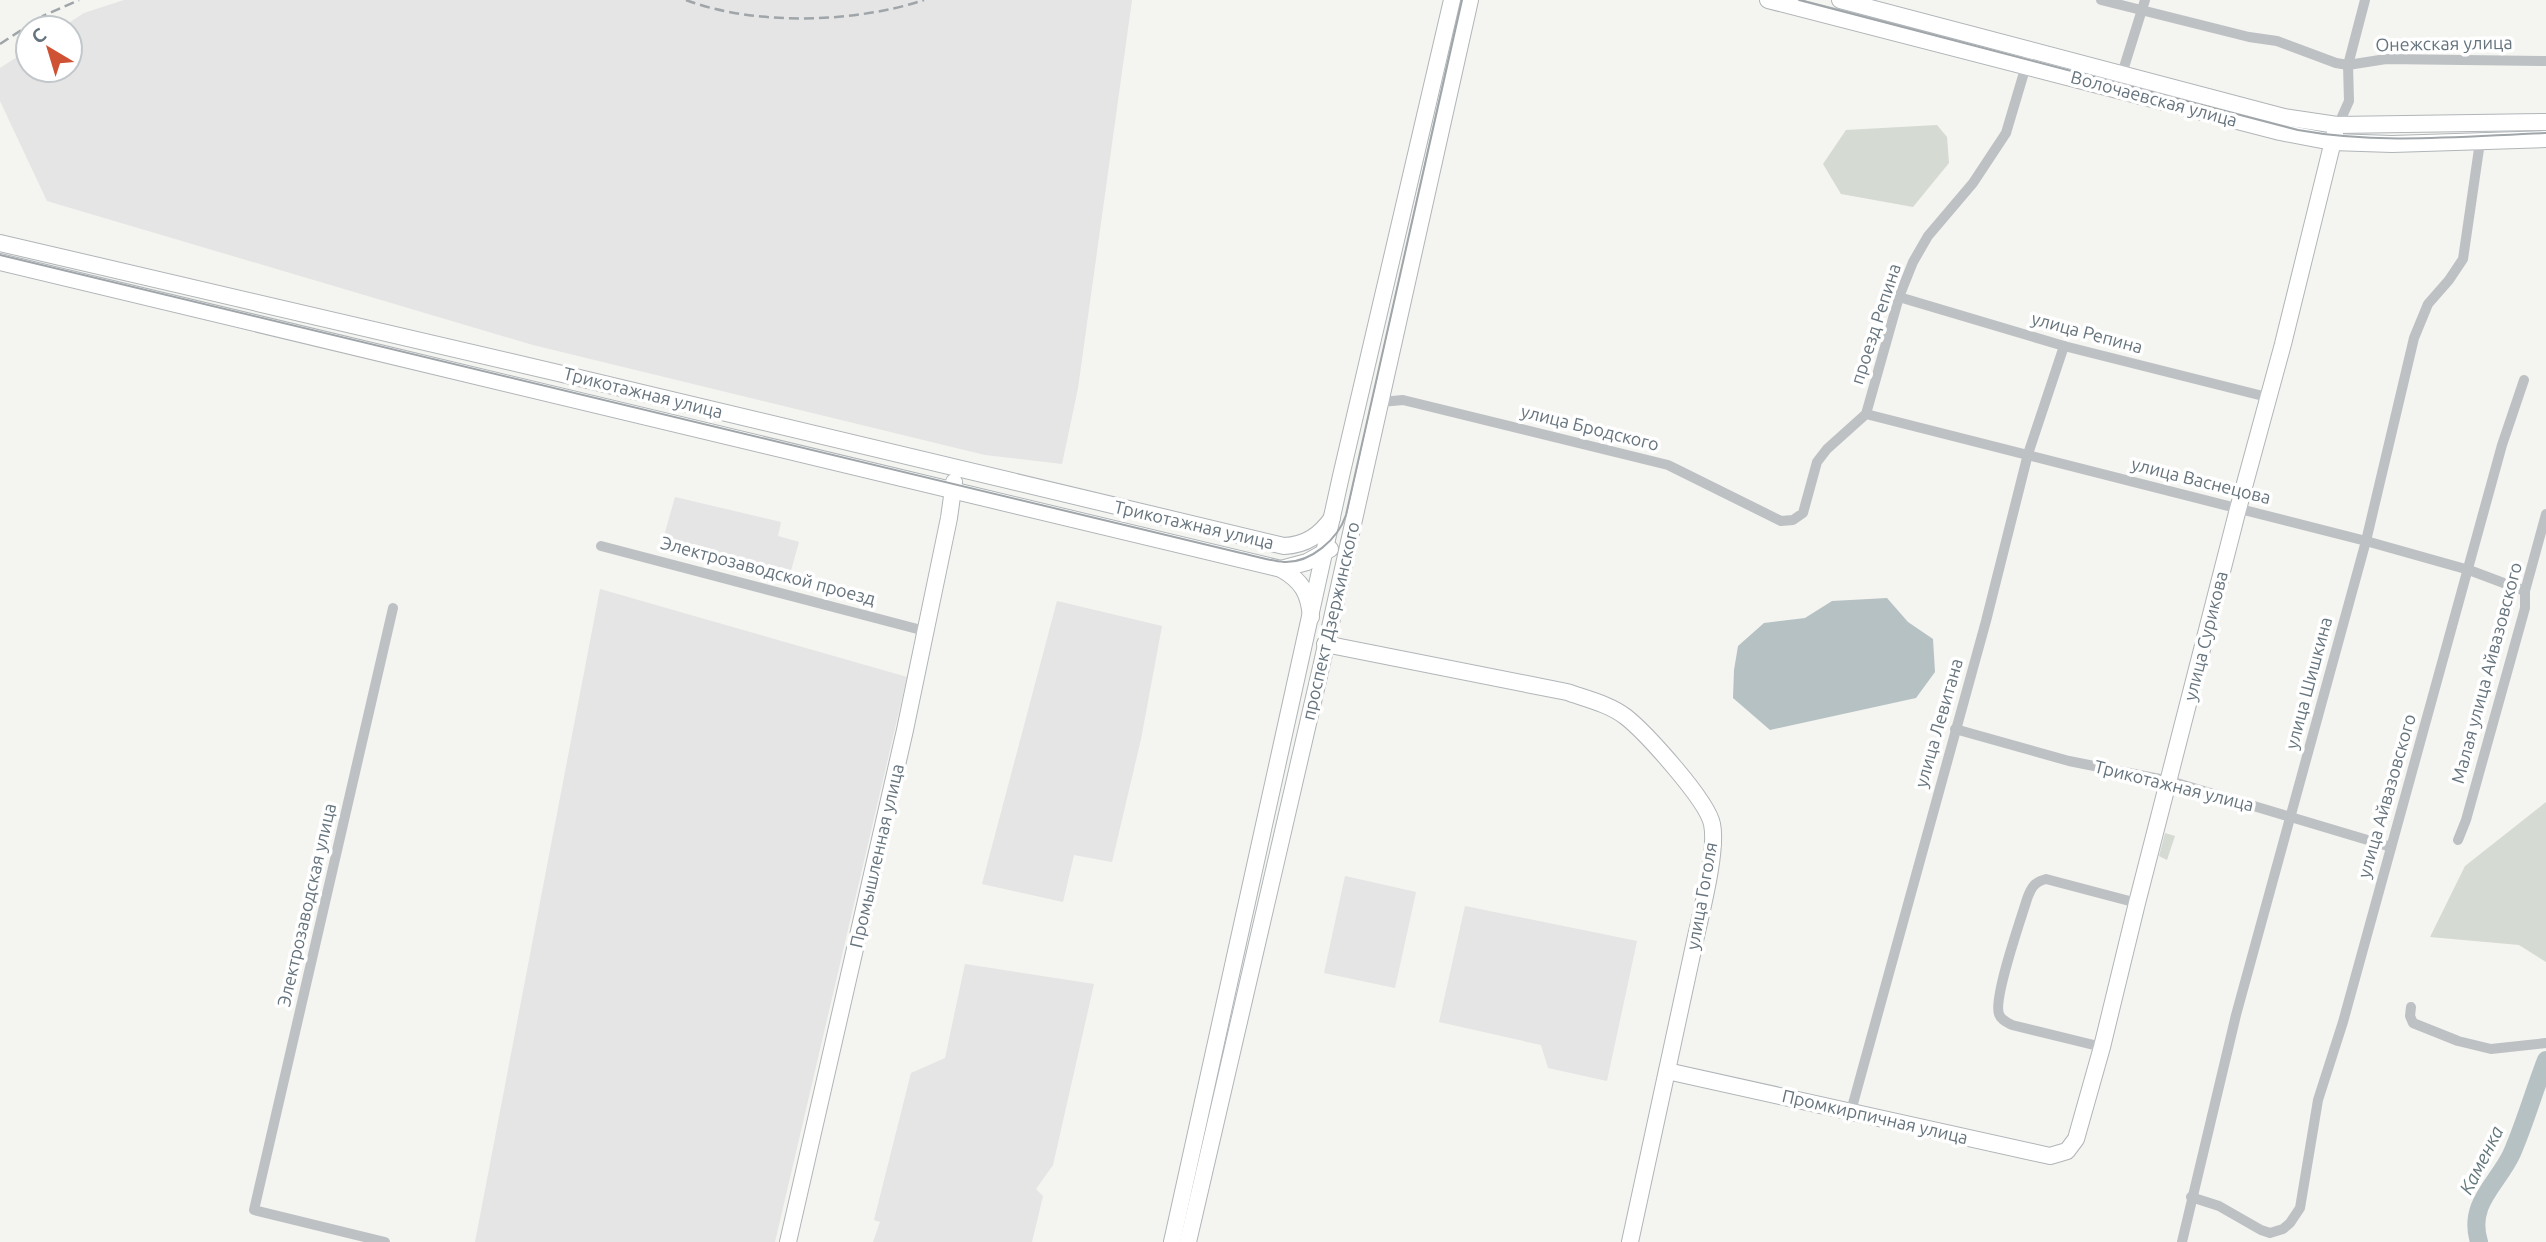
<svg xmlns="http://www.w3.org/2000/svg" width="2546" height="1242" font-family="Ubuntu,sans-serif">
<style>
.built{fill:#e4e5e4}
.green{fill:#d5dad2}
.water{fill:#b6c1c4}
.lines{fill:none;stroke-linecap:round;stroke-linejoin:round}
.river{stroke:#b6c1c4;stroke-width:18}
.secondary-casing{stroke:#b0b5b8;stroke-width:18}
.street{stroke:#bdc1c4;stroke-width:10}
.secondary{stroke:#fff;stroke-width:16}
.tram{stroke:#9fa5a9;stroke-width:2}
.rail{stroke:#9fa5a9;stroke-width:2.5;stroke-dasharray:10 5;stroke-linecap:butt}
.labels{text-anchor:middle;stroke-width:7;stroke-linejoin:round;paint-order:stroke}
.street-label{font-size:18px;fill:#66747e;stroke:#fff}
.water-label{font-size:19px;font-style:italic;fill:#62767b;stroke:#fff}
</style>
<rect width="100%" height="100%" fill="#f4f4f0"/>
<g class="built">
<path d="M124,0H1132L1078,388L1062,464L985,455L533,345L47,201L0,101V68L28,50V70H70V28H61L84,13Z"/>
<path d="M675,497L781,522L778,536L799,542L788,581L660,550Z"/>
<path d="M600,589L907,677L775,1242H475Z"/>
<path d="M1057,601L1162,626L1141,739L1112,862L1074,855L1063,902L982,884Z"/>
<path d="M1345,876L1416,892L1395,988L1324,973Z"/>
<path d="M1465,906L1637,941L1607,1081L1548,1068L1541,1045L1439,1022Z"/>
<path d="M965,964L1094,984L1053,1165L1036,1189L1043,1196L1032,1242H873L880,1222L874,1220L911,1073L945,1058Z"/>
</g>
<g class="green">
<path d="M1937,125L1947,137L1949,163L1913,207L1841,194L1823,164L1846,130Z"/>
<path d="M2546,802V962L2519,945L2430,937L2465,866Z"/>
<path d="M2165,833L2175,836L2167,860L2159,856Z"/>
</g>
<path class="water" d="M1887,598L1908,622L1933,639L1935,672L1916,698L1770,730L1733,698L1734,670L1738,646L1764,623L1805,618L1832,601Z"/>
<g class="lines">
<path class="river" d="M2479,1242C2467,1203 2498,1184 2512,1153C2525,1123 2534,1091 2546,1060"/>
<defs>
<g id="secondary">
<path d="M1768,0L2280,132L2332,142L2392,144L2546,139"/>
<path d="M1840,0L2284,117L2337,125L2546,122"/>
<path d="M0,243L571,376L1284,546C1306,545 1320,535 1332,518"/>
<path d="M0,262L1281,569C1302,581 1309,593 1311,617"/>
<path d="M1281,569L1307,562L1330,549"/>
<path d="M1325,644L1567,692C1587,699 1609,704 1626,717C1646,733 1707,800 1712,824C1718,852 1699,920 1693,950C1672,1047 1651,1145 1630,1242"/>
<path d="M1667,1071L2050,1156L2067,1151L2076,1139L2102,1047L2137,903L2238,509L2283,344L2335,133"/>
<path d="M788,1242L905,730L949,518L954,482"/>
<path d="M1172,1242L1341,476L1452,0"/>
<path d="M1188,1242L1322,663L1470,0"/>
</g>
</defs>
<use href="#secondary" class="secondary-casing"/>
<g class="street">
<path d="M2101,0L2249,37L2277,41L2336,63L2348,65L2386,59L2546,61"/>
<path d="M2120,80L2145,0"/>
<path d="M2336,130L2349,101L2348,65L2365,0"/>
<path d="M1899,297L2064,346L2267,397"/>
<path d="M1381,402L1403,400L1668,465L1781,521L1793,520L1803,513L1817,462L1827,449L1866,414L1899,297L1913,262L1928,236L1973,183L2006,133L2031,49"/>
<path d="M1866,414L2366,541L2469,570L2525,591"/>
<path d="M601,546L925,631"/>
<path d="M1955,729L2069,761L2170,781L2391,847"/>
<path d="M2458,840L2466,820L2525,608V591L2546,514"/>
<path d="M2411,1007L2410,1016L2413,1023L2458,1041L2491,1049L2546,1043"/>
<path d="M2102,1047L2012,1025C2007,1022 2001,1020 1999,1014C1993,998 2021,919 2027,899C2031,888 2034,882 2046,879L2137,903"/>
<path d="M1851,1111L1986,621L2028,454L2064,346"/>
<path d="M2191,1197L2219,1206L2261,1230L2270,1233L2283,1229L2290,1223L2300,1208L2318,1100L2343,1022L2502,445L2524,380"/>
<path d="M385,1242L254,1210L393,608"/>
<path d="M2182,1242L2236,1015L2366,541L2414,338L2428,304L2449,280L2463,259L2480,142"/>
</g>
<use href="#secondary" class="secondary"/>
<g class="tram">
<path d="M1799,0L2298,130C2380,145 2464,136 2546,133"/>
<path d="M0,255L1241,553C1255,556 1270,561 1284,562C1311,563 1338,539 1346,515L1462,0"/>
</g>
<g class="rail">
<path d="M686,0C754,26 855,23 924,0"/>
<path d="M0,44L43,16L79,0"/>
</g>
</g>
<g class="labels">
<g class="street-label">
<text transform="translate(2444 44) rotate(-1)" y="6">Онежская улица</text>
<text transform="translate(2154 99) rotate(15)" y="6">Волочаевская улица</text>
<text transform="translate(1876 324) rotate(-72)" y="6">проезд Репина</text>
<text transform="translate(2087 333) rotate(15)" y="6">улица Репина</text>
<text transform="translate(643 393) rotate(14)" y="6">Трикотажная улица</text>
<text transform="translate(1590 428) rotate(14)" y="6">улица Бродского</text>
<text transform="translate(2201 481) rotate(14)" y="6">улица Васнецова</text>
<text transform="translate(1194 525) rotate(13)" y="6">Трикотажная улица</text>
<text transform="translate(768 571) rotate(15)" y="6">Электрозаводской проезд</text>
<text transform="translate(1331 621) rotate(-77)" y="6">проспект Дзержинского</text>
<text transform="translate(2206 636) rotate(-76)" y="6">улица Сурикова</text>
<text transform="translate(2487 673) rotate(-75)" y="6">Малая улица Айвазовского</text>
<text transform="translate(2309 683) rotate(-75)" y="6">улица Шишкина</text>
<text transform="translate(1939 723) rotate(-74)" y="6">улица Левитана</text>
<text transform="translate(2174 786) rotate(14)" y="6">Трикотажная улица</text>
<text transform="translate(2387 796) rotate(-74)" y="6">улица Айвазовского</text>
<text transform="translate(877 856) rotate(-77)" y="6">Промышленная улица</text>
<text transform="translate(1702 896) rotate(-80)" y="6">улица Гоголя</text>
<text transform="translate(307 905) rotate(-77)" y="6">Электрозаводская улица</text>
<text transform="translate(1875 1117) rotate(13)" y="6">Промкирпичная улица</text>
</g>
<g class="water-label">
<text transform="translate(2481 1160) rotate(-63)" y="7">Каменка</text>
</g>
</g>
<g transform="translate(49 49) rotate(322)"><circle r="33" fill="#ffffff" stroke="#c2c7cb" stroke-width="2"/>
<path d="M0-5L12 26L0 18L-12 26Z" fill="#cf5235"/>
<text y="-10" font-size="19" font-weight="bold" text-anchor="middle" fill="#66747e">С</text>
</g>
</svg>
